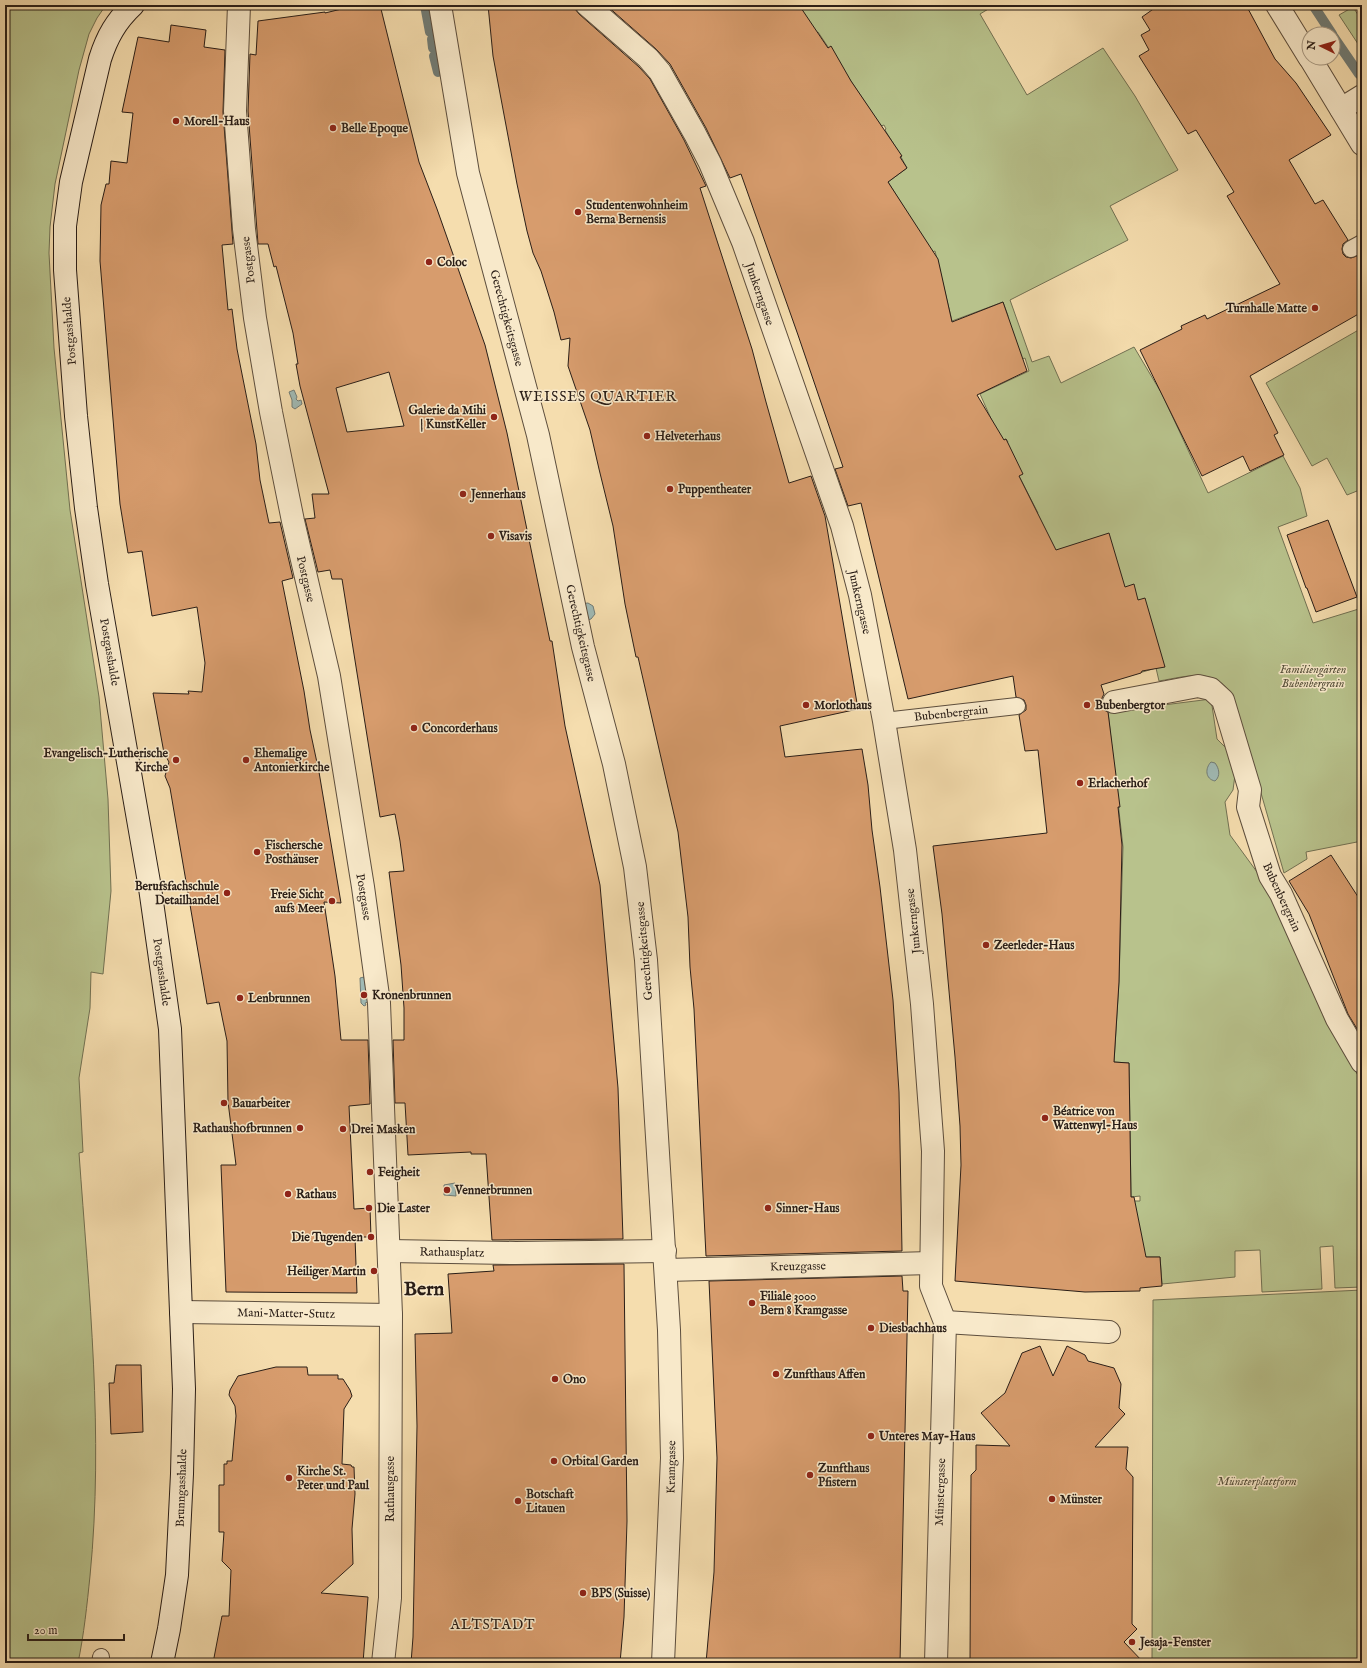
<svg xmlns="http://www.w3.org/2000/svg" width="1367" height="1668" font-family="'IM FELL English',serif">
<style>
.green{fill:#b8c28c;stroke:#717052}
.water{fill:#a0bab5;stroke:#717c76}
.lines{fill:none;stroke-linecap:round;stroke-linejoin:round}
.stream{stroke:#717c76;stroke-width:10}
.building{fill:#d79c6d;stroke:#2a1e17;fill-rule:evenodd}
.lane-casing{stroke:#5d4e3d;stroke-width:18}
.street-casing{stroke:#5d4e3d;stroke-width:24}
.secondary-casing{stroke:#2a1e17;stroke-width:24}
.lane{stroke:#f8e9ca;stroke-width:16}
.street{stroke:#f8e9ca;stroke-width:22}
.secondary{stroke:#f8e9ca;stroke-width:22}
.poi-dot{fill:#8f2418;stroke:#f8e9ca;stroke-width:1.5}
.labels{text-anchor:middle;stroke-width:3;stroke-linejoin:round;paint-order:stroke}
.poi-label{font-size:12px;font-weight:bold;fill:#2a1e17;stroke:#f8e9ca;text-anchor:start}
.street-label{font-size:12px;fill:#2a1e17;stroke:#f8e9ca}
.park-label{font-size:12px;font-style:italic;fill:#554f3a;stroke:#f8e9ca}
.quarter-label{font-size:14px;letter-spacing:1px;fill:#2a1e17;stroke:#f8e9ca}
.town-label{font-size:20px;font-weight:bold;fill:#2a1e17;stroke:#f8e9ca}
</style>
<rect width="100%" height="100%" fill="#f5ddae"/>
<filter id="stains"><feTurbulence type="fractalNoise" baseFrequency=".005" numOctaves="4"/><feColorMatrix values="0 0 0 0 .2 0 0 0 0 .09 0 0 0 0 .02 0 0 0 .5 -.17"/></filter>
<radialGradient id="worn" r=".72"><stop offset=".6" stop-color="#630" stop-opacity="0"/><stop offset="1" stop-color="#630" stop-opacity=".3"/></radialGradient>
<g class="green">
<path d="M5,5H106L97,18L89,34L79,70L55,184L50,227L49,253L54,348L70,510L99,697L108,799L111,891L103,974L91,972L90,1008L79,1078L83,1152L79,1153C89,1293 104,1435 90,1576C87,1605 84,1634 78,1663H5Z"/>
<path d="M779,5H995L980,14L1027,95L1103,48L1135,96L1178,170L1110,206L1128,240L1010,300L1032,362L1049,356L1061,383L1134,347L1162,394L1208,493L1283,456L1300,488L1307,516L1278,527L1313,623L1362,608V841L1306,852L1307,859L1284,873L1234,699C1217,666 1189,676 1159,681L1156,668L1102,684L1037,514L1038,513L1003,445L1008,442L1006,439L1001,441L980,394L1029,371L1025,358L974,380L1008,316L1003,302L952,321L935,251L932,252L888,182L907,168L901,157V156L885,130L886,129L884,125L881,126L818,32L801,42Z"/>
<path d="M1353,7L1362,21V50L1339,15Z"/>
<path d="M1362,328V489L1347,495L1327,458L1312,466L1266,383Z"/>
<path d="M1211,699L1217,739L1227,749L1235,775L1233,790L1225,802L1230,835L1276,898L1342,1037L1357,1074L1362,1075V1287L1335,1288L1333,1246L1320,1247L1322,1289L1262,1292L1260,1250L1235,1251V1277L1162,1284L1160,1257H1139L1131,1201H1140V1196L1131,1197L1129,1063L1114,1062L1119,981L1123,847L1108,712Z"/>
<path d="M1362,1290V1663H1152L1153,1300Z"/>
</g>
<g class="water">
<path d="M294,390L297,397L296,399L298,401L301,400L302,404L295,409L292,407V400L289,392Z"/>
<path d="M588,603L593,606L595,614L591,619L584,621L580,604Z"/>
<path d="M1211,762L1215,763C1219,768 1221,776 1215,781C1205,779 1205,768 1211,762Z"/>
<path d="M364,977L368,1002L365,1003L366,1005L364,1006L361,1003L360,978Z"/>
<path d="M455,1183L456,1196L444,1195V1185Z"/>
</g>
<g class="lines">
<g class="stream">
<path d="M425,5L430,32"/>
<path d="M1313,5L1332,34"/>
<path d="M1333,36L1359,74"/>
<path d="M432,39L433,48"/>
<path d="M434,56L438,72"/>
</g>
</g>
<g class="building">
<path d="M358,5H380L419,162L437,209L485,345L507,433L550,641H552L565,726L600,885L618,1088L623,1239L492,1240L486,1154H471V1152L408,1155L405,1103H395L393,1040H404V1008L401,965L389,872L404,871L400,841L395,814L380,817L342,579H332L330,570L318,572L305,519L315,518L312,494H329L300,386L296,364H298L293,333L276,266L274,267L268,244H258L248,111L250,54L256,55L258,21L325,12V13ZM389,372L404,426L347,432L336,388Z"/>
<path d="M488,5H575V9L579,14L639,67L650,79L684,140L706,186L700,188L752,349L766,402L789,483L811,476L825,516L858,709L780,726L785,757L862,749L868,785L872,830L880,887L893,1000L899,1092L902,1251L706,1256L694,1009L690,967L688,917L678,832L638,657H636L625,604L613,526L599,469L590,430L568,366L570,338L561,340L554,312L541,271L533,253L527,231L517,184L493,56Z"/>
<path d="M606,5H799L828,48L831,46L851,81L902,156L900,157L907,168L888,182L938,259L952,322L1003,302L1027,371L977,395L1004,440L1006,439L1023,474L1019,476L1056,550L1109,533L1125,587L1134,584L1138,600L1145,598L1165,667L1142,671L1141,673L1101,685L1104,694L1102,698V704L1104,710L1108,712L1120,807H1118L1122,845L1119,982L1114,1062L1129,1063L1131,1197H1134L1146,1257H1160L1162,1286L1140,1288V1291L1085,1292L955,1281L961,1165L960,1126L955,1057L942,914L933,846L1047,833L1038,750L1025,751L1019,715L1026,710V705L1024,700L1016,697L1013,676L908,699L861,503L848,506L835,469L843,467L798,335L741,174L730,178L706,128L670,64L656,49Z"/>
<path d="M1159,5H1246L1275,59L1296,83L1331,135L1289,160L1315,204L1323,200L1348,240L1343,244L1342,249L1343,254L1346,257L1351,258L1362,254V312L1250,376L1278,433L1274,435L1284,455L1250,471L1243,456L1202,476L1140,350L1182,329L1181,326L1205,315L1207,319L1280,284L1227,196L1234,192L1196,130L1188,134L1139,56L1149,50L1141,35L1150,30L1142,17Z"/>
<path d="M171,25L206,30L204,47L225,50L223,112L233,244L222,245L228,310L232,309L237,349L256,444L260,480L269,523L280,522L293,578L282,581L304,691L310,730L319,772L341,903L324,902L335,976L341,1040H368L370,1104L349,1106L354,1209L370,1208L371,1237H355L357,1293L226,1292L221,1165H236L228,1102L227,1041L219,1002L207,1004L170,788L165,776L169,762L164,753L153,693L189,694L188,691L202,692L205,663L197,607L152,616L142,551L128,553L120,504L100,261L101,205L106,184H109L111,161L127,163L133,113L122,112L138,37L169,42Z"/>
<path d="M1328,520L1357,597L1316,612L1307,588H1306L1287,535Z"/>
<path d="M1331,855L1362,903V1037L1348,1014L1309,914L1289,881Z"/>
<path d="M624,1264L627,1521L624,1617L620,1663H411L413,1637L417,1426L415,1334L452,1333L448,1274L494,1271L493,1265Z"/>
<path d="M902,1276L903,1291H908L900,1663H706L714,1572L717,1458L709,1281Z"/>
<path d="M1040,1346L1053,1376L1067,1346L1085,1355L1088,1361L1114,1368L1121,1384L1119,1408L1125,1414L1095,1447H1128L1126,1469L1133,1477L1132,1624L1137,1629L1124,1642L1144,1663H970L971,1475L976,1470V1445L1010,1446L981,1413L1005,1393L1022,1353Z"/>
<path d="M116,1365H141L143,1432L111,1434L109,1383H114Z"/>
<path d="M276,1367H307L308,1375H338V1379H343L350,1390L352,1396L344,1409L342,1464L351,1465L352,1467H354L355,1494L352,1529L353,1564L321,1593L368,1597L363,1663H213L222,1616H229L231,1570L222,1561L224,1532H219V1485H224V1464H227V1461H232L236,1416L235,1406L229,1395L230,1390L238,1376Z"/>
</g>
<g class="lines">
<defs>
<g id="lane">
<path d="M1351,249L1362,243"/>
<path d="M884,721L1017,706"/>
<path d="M100,1663L101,1657"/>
</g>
<g id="street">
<path d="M239,5L235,111L244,229L255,318L271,412L293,521L329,676L363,887L379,1003L391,1315L390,1598L383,1663"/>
<path d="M440,5L468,173L538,435L583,647L614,764L635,867L646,960L669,1330L672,1458L663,1663"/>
<path d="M587,5L648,58L660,72L695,134L710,163L743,242L842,526L860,595L884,721L905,850L922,1004L933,1151L931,1286L945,1322L936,1663"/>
<path d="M1277,5L1309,57"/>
<path d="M1310,58L1362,144"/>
<path d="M1341,109L1362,96"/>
<path d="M1114,702L1198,686L1211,689L1223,700L1250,790L1248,807L1270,876L1281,894L1337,1019L1362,1062"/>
<path d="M389,1251L516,1253L665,1251"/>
<path d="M666,1270L931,1263"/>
<path d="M181,1312L391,1315"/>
<path d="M945,1322L1109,1332"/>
</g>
<path id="secondary" d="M133,5C116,21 107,37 100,59L71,182L65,226V270L76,416L86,508L97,584L150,888L170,1029L184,1389L182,1474L177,1575L169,1629L162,1663"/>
</defs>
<use href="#lane" class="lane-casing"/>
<use href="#street" class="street-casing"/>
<use href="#secondary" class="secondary-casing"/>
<use href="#lane" class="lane"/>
<use href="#street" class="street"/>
<use href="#secondary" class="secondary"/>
</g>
<g class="poi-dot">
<circle cx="176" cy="121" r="4"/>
<circle cx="333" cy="128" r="4"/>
<circle cx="578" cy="212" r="4"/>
<circle cx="429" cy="262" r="4"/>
<circle cx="1315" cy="308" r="4"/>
<circle cx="494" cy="417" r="4"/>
<circle cx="647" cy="436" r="4"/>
<circle cx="670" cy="489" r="4"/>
<circle cx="463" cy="494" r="4"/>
<circle cx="491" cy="536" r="4"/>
<circle cx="806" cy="705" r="4"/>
<circle cx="1087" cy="705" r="4"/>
<circle cx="414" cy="728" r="4"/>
<circle cx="176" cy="760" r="4"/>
<circle cx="246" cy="760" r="4"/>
<circle cx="1080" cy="783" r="4"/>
<circle cx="257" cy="852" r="4"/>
<circle cx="227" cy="893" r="4"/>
<circle cx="332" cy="901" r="4"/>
<circle cx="986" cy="945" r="4"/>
<circle cx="364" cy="995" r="4"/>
<circle cx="240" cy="998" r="4"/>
<circle cx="224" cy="1103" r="4"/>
<circle cx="1045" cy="1118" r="4"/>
<circle cx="300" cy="1128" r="4"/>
<circle cx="343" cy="1129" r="4"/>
<circle cx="370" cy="1172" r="4"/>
<circle cx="447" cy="1190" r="4"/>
<circle cx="288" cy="1194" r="4"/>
<circle cx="369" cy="1208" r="4"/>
<circle cx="768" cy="1208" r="4"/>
<circle cx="371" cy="1237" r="4"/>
<circle cx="374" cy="1271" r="4"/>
<circle cx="752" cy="1303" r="4"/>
<circle cx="871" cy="1328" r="4"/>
<circle cx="776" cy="1374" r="4"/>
<circle cx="555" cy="1379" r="4"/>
<circle cx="871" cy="1436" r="4"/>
<circle cx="554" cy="1461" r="4"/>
<circle cx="810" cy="1475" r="4"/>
<circle cx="289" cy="1478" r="4"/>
<circle cx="1052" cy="1499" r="4"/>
<circle cx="518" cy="1501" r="4"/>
<circle cx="583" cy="1593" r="4"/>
<circle cx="1132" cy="1642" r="4"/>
</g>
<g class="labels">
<g class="poi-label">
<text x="184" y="125">Morell-Haus</text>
<text x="341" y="132">Belle Epoque</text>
<text x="586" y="209">Studentenwohnheim<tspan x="586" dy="14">Berna Bernensis</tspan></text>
<text x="437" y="266">Coloc</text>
<text x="1307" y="312" text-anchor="end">Turnhalle Matte</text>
<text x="486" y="414" text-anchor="end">Galerie da Mihi<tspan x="486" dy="14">| KunstKeller</tspan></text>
<text x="655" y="440">Helveterhaus</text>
<text x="678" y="493">Puppentheater</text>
<text x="471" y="498">Jennerhaus</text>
<text x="499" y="540">Visavis</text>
<text x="814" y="709">Morlothaus</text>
<text x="1095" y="709">Bubenbergtor</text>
<text x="422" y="732">Concorderhaus</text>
<text x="168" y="757" text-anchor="end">Evangelisch-Lutherische<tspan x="168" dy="14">Kirche</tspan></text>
<text x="254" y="757">Ehemalige<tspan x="254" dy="14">Antonierkirche</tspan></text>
<text x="1088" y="787">Erlacherhof</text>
<text x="265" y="849">Fischersche<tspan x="265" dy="14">Posthäuser</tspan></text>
<text x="219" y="890" text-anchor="end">Berufsfachschule<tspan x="219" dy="14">Detailhandel</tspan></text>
<text x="324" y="898" text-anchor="end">Freie Sicht<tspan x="324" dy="14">aufs Meer</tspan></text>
<text x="994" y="949">Zeerleder-Haus</text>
<text x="372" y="999">Kronenbrunnen</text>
<text x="248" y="1002">Lenbrunnen</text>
<text x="232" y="1107">Bauarbeiter</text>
<text x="1053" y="1115">Béatrice von<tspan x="1053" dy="14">Wattenwyl-Haus</tspan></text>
<text x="292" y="1132" text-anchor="end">Rathaushofbrunnen</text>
<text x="351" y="1133">Drei Masken</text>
<text x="378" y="1176">Feigheit</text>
<text x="455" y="1194">Vennerbrunnen</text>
<text x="296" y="1198">Rathaus</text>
<text x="377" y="1212">Die Laster</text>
<text x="776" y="1212">Sinner-Haus</text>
<text x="363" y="1241" text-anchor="end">Die Tugenden</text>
<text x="366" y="1275" text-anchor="end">Heiliger Martin</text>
<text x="760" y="1300">Filiale 3000<tspan x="760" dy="14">Bern 8 Kramgasse</tspan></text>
<text x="879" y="1332">Diesbachhaus</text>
<text x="784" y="1378">Zunfthaus Affen</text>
<text x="563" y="1383">Ono</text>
<text x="879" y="1440">Unteres May-Haus</text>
<text x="562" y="1465">Orbital Garden</text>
<text x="818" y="1472">Zunfthaus<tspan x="818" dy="14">Pfistern</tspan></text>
<text x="297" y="1475">Kirche St.<tspan x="297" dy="14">Peter und Paul</tspan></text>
<text x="526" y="1498">Botschaft<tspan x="526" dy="14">Litauen</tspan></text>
<text x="1060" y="1503">Münster</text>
<text x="591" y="1597">BPS (Suisse)</text>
<text x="1140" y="1646">Jesaja-Fenster</text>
</g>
<g class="street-label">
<text transform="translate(248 260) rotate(-97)" y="4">Postgasse</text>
<text transform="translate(760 294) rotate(71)" y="4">Junkerngasse</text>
<text transform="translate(507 318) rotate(75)" y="4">Gerechtigkeitsgasse</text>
<text transform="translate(69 331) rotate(-95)" y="4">Postgasshalde</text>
<text transform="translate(306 579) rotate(77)" y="4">Postgasse</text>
<text transform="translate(860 602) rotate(77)" y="4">Junkerngasse</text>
<text transform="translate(581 633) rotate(77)" y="4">Gerechtigkeitsgasse</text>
<text transform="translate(110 652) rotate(80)" y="4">Postgasshalde</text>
<text transform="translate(951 713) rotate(-6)" y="4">Bubenbergrain</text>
<text transform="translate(364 897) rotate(81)" y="4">Postgasse</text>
<text transform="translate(1282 897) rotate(65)" y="4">Bubenbergrain</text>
<text transform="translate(913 921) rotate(-96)" y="4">Junkerngasse</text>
<text transform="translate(644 951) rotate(-95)" y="4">Gerechtigkeitsgasse</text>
<text transform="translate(162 972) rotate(82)" y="4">Postgasshalde</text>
<text transform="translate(452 1252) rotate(1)" y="4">Rathausplatz</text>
<text transform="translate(798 1266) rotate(-1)" y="4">Kreuzgasse</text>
<text transform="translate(286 1313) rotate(1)" y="4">Mani-Matter-Stutz</text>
<text transform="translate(671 1467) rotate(-89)" y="4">Kramgasse</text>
<text transform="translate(181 1488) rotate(-88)" y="4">Brunngasshalde</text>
<text transform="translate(390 1489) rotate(-90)" y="4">Rathausgasse</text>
<text transform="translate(940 1492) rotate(-88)" y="4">Münstergasse</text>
</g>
<g class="park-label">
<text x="1313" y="673">Familiengärten<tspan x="1313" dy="14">Bubenbergrain</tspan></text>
<text x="1257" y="1485">Münsterplattform</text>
</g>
<g class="quarter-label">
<text x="598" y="401">WEISSES QUARTIER</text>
<text x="493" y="1629">ALTSTADT</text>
</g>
<g class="town-label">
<text x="424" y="1295">Bern</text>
</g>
</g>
<rect width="1367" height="1668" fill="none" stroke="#f5ddae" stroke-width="20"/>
<rect x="6" y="6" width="1355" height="1656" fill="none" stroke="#2a1e17" stroke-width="2"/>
<rect x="10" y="10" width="1347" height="1648" fill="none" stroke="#2a1e17"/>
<g transform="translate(1321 46) rotate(275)"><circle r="19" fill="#f8e9ca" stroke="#a69882"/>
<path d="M0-3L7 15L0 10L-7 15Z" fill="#8f2418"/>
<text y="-6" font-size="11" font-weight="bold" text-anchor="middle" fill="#2a1e17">N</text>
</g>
<path d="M28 1634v6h96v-6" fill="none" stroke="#2a1e17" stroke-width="2"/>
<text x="34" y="1634" font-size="12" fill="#2a1e17" stroke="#f8e9ca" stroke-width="3" paint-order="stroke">20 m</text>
<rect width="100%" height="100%" filter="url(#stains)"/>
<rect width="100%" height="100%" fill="url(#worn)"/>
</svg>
